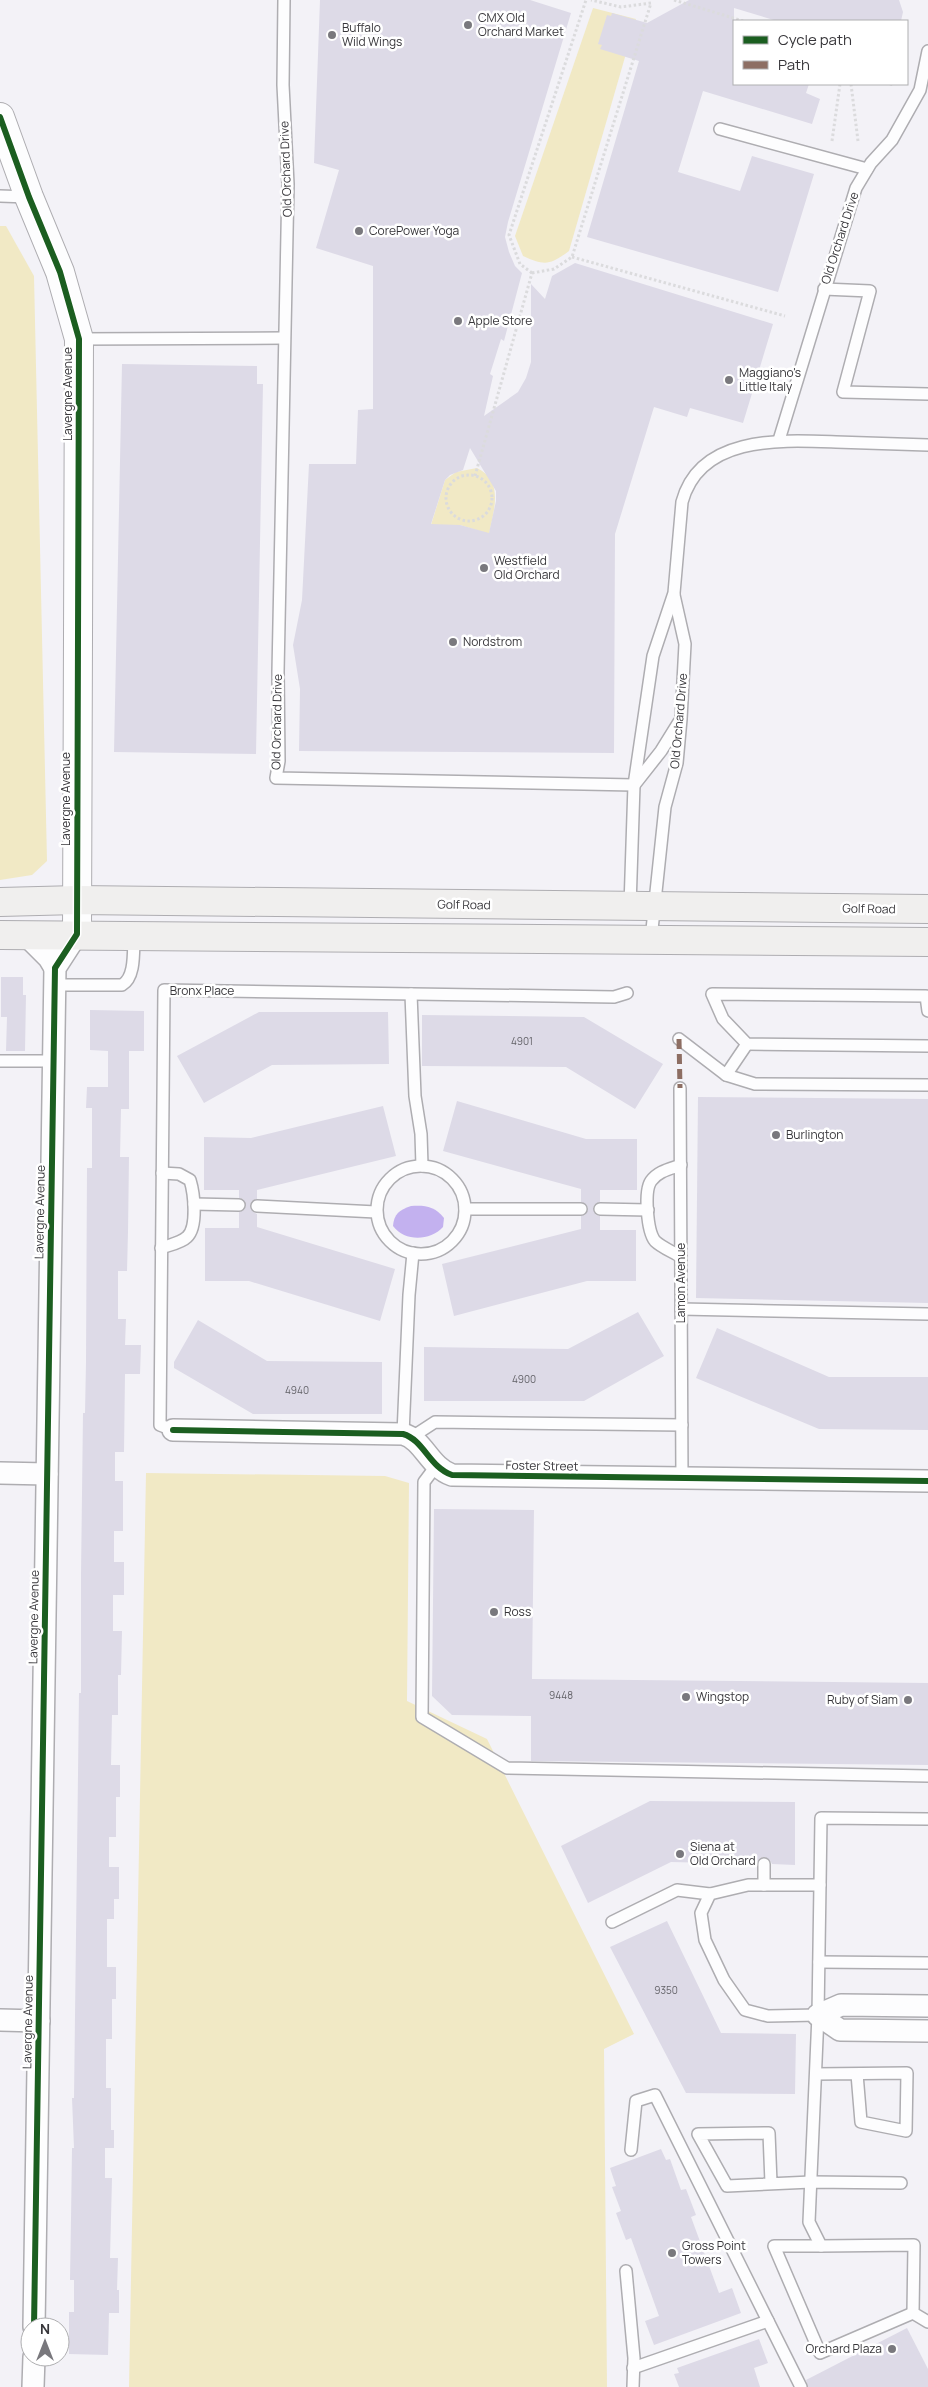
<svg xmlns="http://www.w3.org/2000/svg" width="928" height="2387" font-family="Manrope,sans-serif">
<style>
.green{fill:#f1e9c5}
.water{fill:#c3b1ef}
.building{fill:#dddae7;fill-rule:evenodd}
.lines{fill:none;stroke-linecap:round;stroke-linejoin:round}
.service-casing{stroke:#aeadb1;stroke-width:14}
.minor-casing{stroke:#aeadb1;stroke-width:24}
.tertiary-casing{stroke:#aeadb1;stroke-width:30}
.secondary-casing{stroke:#aeadb1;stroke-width:30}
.path{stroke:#dbdbdd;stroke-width:3;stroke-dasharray:2.5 2.5;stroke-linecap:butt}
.service{stroke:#fdfdfe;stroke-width:11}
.minor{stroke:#fdfdfe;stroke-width:21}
.tertiary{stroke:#fdfdfe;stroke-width:28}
.secondary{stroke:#f0efee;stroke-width:28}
.quiet{stroke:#8d6e63;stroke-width:5;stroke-dasharray:10 5;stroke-linecap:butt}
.cycleway-casing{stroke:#fff;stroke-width:9}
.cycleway{stroke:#1b5e20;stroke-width:6}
.poi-dot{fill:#79787d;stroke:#fff;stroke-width:2}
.labels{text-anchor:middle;stroke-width:5;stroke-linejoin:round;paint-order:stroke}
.number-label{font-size:10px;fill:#636268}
.poi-label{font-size:12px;fill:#38373b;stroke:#fff;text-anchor:start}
.street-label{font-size:12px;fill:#38373b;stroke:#fff}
</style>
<rect width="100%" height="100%" fill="#f3f2f7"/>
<g class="green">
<path d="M593,8L636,19L569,251C550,265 545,266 523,256L515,236Z"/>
<path d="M0,226H6L34,276L47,861L32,875L0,880Z"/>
<path d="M477,468C504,481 494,510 489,534L460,525L430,528L445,480L456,472Z"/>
<path d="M146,1473L385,1476L409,1483L407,1701L487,1739L634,2034L604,2049L607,2387H129Z"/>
<path d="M843,2019H928V2024L842,2021Z"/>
</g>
<path class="water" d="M411,1206C424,1205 435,1206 444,1218L443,1227C430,1241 405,1242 393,1226C394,1214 399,1210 411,1206Z"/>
<g class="building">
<path d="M320,0H530L571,13L508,222L505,237L509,252L515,266L522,273L504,341L501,339L490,374L493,376L484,416L518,392L526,378L531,362V284L545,299L552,276L575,263L773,324L743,423L690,408L687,417L654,407L615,534L614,753L299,751L300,689L293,645L302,600L309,464H356L358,410L373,409V266L316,248L339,170L314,163ZM470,448L496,491V501L489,533L460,525L431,524L445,480L450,475L463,470Z"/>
<path d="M689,0H899L903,12L901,21H777L734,8V84H809L806,93L820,99L812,124L703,91L678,172L740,191L752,156L814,174L778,292L587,237L639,61L600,49L602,45L598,44L607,15L611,16L612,13L647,23Z"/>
<path d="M122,364L257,366V384H263L256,754L114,752Z"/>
<path d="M1,977H23V995H26L25,1051H6L7,1017H1Z"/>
<path d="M90,1010L144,1011V1051H129V1109H121L120,1157H129L128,1232L127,1271H118V1319H126L125,1345H141L140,1374H125L124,1452H115V1481H123V1531H114V1562H124V1595H113V1631H122L121,1675H118V1715H112L111,1765H120V1797H116V1837H109V1867H119V1899H114V1919H107V1967H116V1999H112V2039H106V2088H111V2130H114V2148H105V2178H112L110,2258H118L117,2290H119V2313H109L108,2355L69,2354V2312H74V2280H70L71,2219L72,2148H74L72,2098H74L79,1693H81V1575L83,1413H85L86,1362L87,1168H92V1108H86L87,1087H108V1051L90,1050Z"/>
<path d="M259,1012H388L389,1064L272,1065L204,1103L177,1056Z"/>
<path d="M422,1015L584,1017L663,1064L635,1109L566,1067L422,1066Z"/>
<path d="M698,1097L928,1099V1303L696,1298Z"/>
<path d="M457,1101L586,1139H637V1190H600V1202L594,1205L593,1209L596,1215L600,1216V1230H636V1281H587L454,1316L442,1264L581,1229V1216L585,1215L588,1209L587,1205L581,1202V1189L443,1151Z"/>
<path d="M383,1106L396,1156L257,1190V1199L251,1202L250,1206L253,1212L257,1214V1227L395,1269L380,1321L249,1281H205V1228H239V1212L245,1209L246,1205L243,1199L239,1198V1190H204V1137L251,1138Z"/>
<path d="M638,1312L664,1356L584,1401H424V1347L568,1349Z"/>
<path d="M198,1320L267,1361L382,1362V1414H253L174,1368V1362Z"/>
<path d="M717,1328L829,1377H928V1430L819,1429L696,1378Z"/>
<path d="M434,1509L534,1510L532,1679L928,1683V1765L531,1761V1716L452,1715L432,1696Z"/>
<path d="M650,1801L795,1802V1865L772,1864L770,1860L764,1857L760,1858L756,1864L671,1862L588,1903L561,1846Z"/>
<path d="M667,1921L721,2033L796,2034L795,2094L686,2093L610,1947Z"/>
<path d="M661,2149L666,2160L670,2159L681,2190L686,2189L696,2215L691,2217L719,2293L732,2288L741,2313L654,2345L645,2321L659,2316L631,2238L626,2240L616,2213L621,2211L612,2187L616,2186L610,2168Z"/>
<path d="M907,2328L928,2369V2387H808L806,2380Z"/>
<path d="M759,2339L768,2363L754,2368L760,2387H679L674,2374L679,2373L677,2368Z"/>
</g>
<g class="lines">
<defs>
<g id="service">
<path d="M284,0L283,85L288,184L278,672L279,761L276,778L634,785"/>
<path d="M720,129L867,169"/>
<path d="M0,196L28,197"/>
<path d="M824,289L870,291L843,392L928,394"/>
<path d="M79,339L284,338"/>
<path d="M779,440L856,188L871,163L892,140L920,90L928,51"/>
<path d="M635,784L661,751L679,722"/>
<path d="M630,906L634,785L653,656L674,593L682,502C700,435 781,440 836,442C866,443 897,444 928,445"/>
<path d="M651,939L665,807L677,763L681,719L685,644L674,595"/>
<path d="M55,985H122C136,977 133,950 134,936"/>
<path d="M411,994L415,1096L421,1134L422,1166"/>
<path d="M928,1011L926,996L712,994L723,1019L747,1044L928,1046"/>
<path d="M679,1039L726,1075L755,1084L928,1085"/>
<path d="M0,1061H53"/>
<path d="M726,1075L747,1044"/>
<path d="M680,1088L682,1478"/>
<path d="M681,1165C670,1169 658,1171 651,1181C644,1191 647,1231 655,1241C661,1247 673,1252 681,1257"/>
<circle cx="421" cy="1210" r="44"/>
<path d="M194,1204L239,1205"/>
<path d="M257,1206L376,1212"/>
<path d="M465,1209H581"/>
<path d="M600,1209L648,1210"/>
<path d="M161,1248C169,1245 181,1243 187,1237C198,1227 194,1193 190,1180L179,1174L162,1173"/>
<path d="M681,1309L928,1314"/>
<path d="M173,1430L160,1425L164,990L614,997L627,993"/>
<path d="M403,1434L409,1295L413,1253"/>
<path d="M412,1437L435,1422L682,1425"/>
<path d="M436,1466L424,1482L422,1717L507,1768L928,1776"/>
<path d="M928,1819L821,1818L818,2015L809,2222L821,2246L914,2245L913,2313L928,2322"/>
<path d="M764,1885V1864"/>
<path d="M612,1922L677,1890L710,1894"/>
<path d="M819,1962L928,1963"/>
<path d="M818,2015L768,2016L745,2010L724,1980L705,1940L701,1913L710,1894L748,1885H820"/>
<path d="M816,2074L907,2073L906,2131L861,2122L857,2074"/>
<path d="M631,2150L636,2101L655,2095L801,2387"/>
<path d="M771,2183L769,2133L698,2134L727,2186L811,2182L901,2183"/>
<path d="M821,2246H774L820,2353L913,2313"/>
<path d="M626,2271L634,2358L633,2387"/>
<path d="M633,2368L768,2321"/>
</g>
<g id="minor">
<path d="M25,934L49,958L55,968"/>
<path d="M173,1430L403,1434C424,1440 429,1467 452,1475L928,1481"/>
<path d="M0,1473L47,1474"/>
<path d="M818,2015L840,2030L928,2031"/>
<path d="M818,2015L841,2005L928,2006"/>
<path d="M0,2020L39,2021"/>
<path d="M34,2327L55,968L77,934"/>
<path d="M33,2387L34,2357"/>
</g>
<path id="tertiary" d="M0,117L29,197L60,272L79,339L77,934"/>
<g id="secondary">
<path d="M0,902L77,900L928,909"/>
<path d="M0,935L928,942"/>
</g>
</defs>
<use href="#service" class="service-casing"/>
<use href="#minor" class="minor-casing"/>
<use href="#tertiary" class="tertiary-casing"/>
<use href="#secondary" class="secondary-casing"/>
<g class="path">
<path d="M674,0L743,21"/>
<path d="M851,84L858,141"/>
<path d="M890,84L894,85"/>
<path d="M832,141L840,84"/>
<path d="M572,257L785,316"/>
<path d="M532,273L554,269L572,257L651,3L621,7L591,0"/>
<path d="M532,273L520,264L509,235L586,0"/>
<circle cx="469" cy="498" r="23"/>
<path d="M475,476L532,273"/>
</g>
<use href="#service" class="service"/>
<use href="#minor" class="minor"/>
<use href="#tertiary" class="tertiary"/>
<use href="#secondary" class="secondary"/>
<path class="quiet" d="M679,1039L680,1088"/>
<defs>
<g id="cycleway">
<path d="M0,117L29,197L60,272L79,339L77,934L55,968L34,2327"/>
<path d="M173,1430L403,1434C424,1440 429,1467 452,1475L928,1481"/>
</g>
</defs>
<use href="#cycleway" class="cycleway-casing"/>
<use href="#cycleway" class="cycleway"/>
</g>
<g class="poi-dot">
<circle cx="468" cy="25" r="5"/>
<circle cx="332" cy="35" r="5"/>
<circle cx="359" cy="231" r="5"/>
<circle cx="458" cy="321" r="5"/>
<circle cx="729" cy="380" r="5"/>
<circle cx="484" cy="568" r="5"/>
<circle cx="453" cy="642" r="5"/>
<circle cx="776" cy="1135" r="5"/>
<circle cx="494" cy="1612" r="5"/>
<circle cx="686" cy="1697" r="5"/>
<circle cx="908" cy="1700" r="5"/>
<circle cx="680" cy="1854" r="5"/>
<circle cx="672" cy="2253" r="5"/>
<circle cx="892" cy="2349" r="5"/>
</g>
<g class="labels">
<g class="number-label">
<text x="522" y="1045">4901</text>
<text x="524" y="1383">4900</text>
<text x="297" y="1394">4940</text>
<text x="561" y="1699">9448</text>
<text x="666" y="1994">9350</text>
</g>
<g class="poi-label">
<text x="478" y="22">CMX Old<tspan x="478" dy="14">Orchard Market</tspan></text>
<text x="342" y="32">Buffalo<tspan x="342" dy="14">Wild Wings</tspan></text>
<text x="369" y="235">CorePower Yoga</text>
<text x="468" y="325">Apple Store</text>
<text x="739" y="377">Maggiano's<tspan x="739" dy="14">Little Italy</tspan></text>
<text x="494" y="565">Westfield<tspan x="494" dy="14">Old Orchard</tspan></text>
<text x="463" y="646">Nordstrom</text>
<text x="786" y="1139">Burlington</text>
<text x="504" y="1616">Ross</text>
<text x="696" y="1701">Wingstop</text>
<text x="898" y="1704" text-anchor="end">Ruby of Siam</text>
<text x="690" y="1851">Siena at<tspan x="690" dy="14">Old Orchard</tspan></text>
<text x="682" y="2250">Gross Point<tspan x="682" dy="14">Towers</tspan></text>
<text x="882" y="2353" text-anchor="end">Orchard Plaza</text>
</g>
<g class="street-label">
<text transform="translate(286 169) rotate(-92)" y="4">Old Orchard Drive</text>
<text transform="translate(840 238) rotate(-72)" y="4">Old Orchard Drive</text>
<text transform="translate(68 394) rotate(-90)" y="4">Lavergne Avenue</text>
<text transform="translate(679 721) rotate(-85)" y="4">Old Orchard Drive</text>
<text transform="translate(277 722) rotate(-89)" y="4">Old Orchard Drive</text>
<text transform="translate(66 799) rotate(-90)" y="4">Lavergne Avenue</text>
<text transform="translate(464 905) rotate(1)" y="4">Golf Road</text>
<text transform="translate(869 909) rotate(1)" y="4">Golf Road</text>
<text x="202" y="995">Bronx Place</text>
<text transform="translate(40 1212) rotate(-89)" y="4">Lavergne Avenue</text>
<text transform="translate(681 1283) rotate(-90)" y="4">Lamon Avenue</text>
<text transform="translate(542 1466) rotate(1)" y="4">Foster Street</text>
<text transform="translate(34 1617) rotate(-89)" y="4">Lavergne Avenue</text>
<text transform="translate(28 2022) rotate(-89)" y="4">Lavergne Avenue</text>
</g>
</g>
<rect x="733" y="20" width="175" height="65" fill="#ffffff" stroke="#afafb1"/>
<rect x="743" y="36" width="25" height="8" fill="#1b5e20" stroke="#afafb1"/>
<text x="778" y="45" font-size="15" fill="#38373b">Cycle path</text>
<rect x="743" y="61" width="25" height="8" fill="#8d6e63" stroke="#afafb1"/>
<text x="778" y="70" font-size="15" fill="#38373b">Path</text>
<g transform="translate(45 2342)"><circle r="24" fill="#ffffff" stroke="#afafb1"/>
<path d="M0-4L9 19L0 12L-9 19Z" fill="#79787d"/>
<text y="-8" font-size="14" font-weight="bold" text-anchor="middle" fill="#38373b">N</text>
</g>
</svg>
